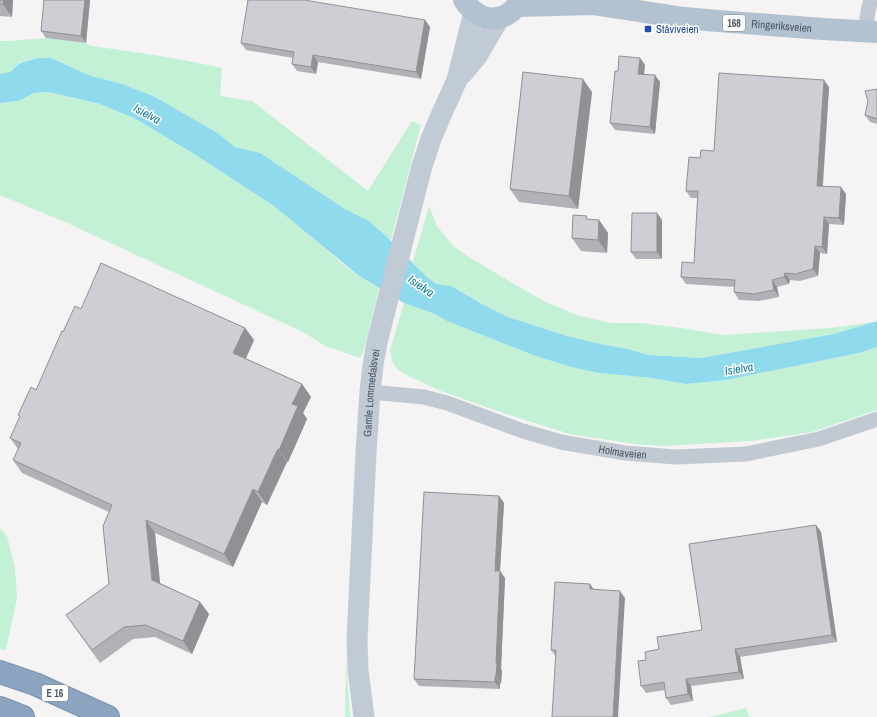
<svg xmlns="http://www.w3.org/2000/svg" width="877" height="717" font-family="'Archivo Narrow',sans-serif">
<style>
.green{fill:#c3f1d5}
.water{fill:#90daee}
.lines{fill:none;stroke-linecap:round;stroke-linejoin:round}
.highway-casing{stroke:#7690ad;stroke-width:24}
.street{stroke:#c1cad2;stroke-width:15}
.secondary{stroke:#c1cbd6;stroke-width:21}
.primary{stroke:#b3c2d1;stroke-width:22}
.highway{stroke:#8ba5c1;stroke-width:22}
.wall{fill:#b0b2b7}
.shaded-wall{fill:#909195}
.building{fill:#cdcfd5;stroke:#909195}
.transit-dot{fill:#1a4fb4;stroke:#fff;stroke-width:1.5}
.labels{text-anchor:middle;stroke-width:3;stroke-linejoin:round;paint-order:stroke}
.shield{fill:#fff;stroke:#808990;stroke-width:1}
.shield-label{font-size:10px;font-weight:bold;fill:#4a5661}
.street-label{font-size:11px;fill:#4a5661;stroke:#fff}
.transit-label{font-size:11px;fill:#164399;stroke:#fff;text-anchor:start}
.water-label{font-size:12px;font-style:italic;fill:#0c7c9b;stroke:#fff}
</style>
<rect width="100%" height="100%" fill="#f5f3f3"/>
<g class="green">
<path d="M46,38L86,43L91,46C135,52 178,58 222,68L220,96L252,101L368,191L412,121L421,125L391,240L369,221L345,209L260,153L235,147L216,132L155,97L123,84L91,76L51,58H37L20,62L10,72L0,74V41H10Z"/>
<path d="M49,92L100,104L134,118L191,152L274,206L303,229L346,267L358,275L379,288L364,350L360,358L325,346L305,333L65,222L0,195V103L18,101L34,93Z"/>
<path d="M429,206L437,226L453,246L469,257L514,284L546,302L577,315L611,323H641L681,328L724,335L830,328L874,322L834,334L701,358L648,355L628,349L605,345L567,336L508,317L484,305L451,286L437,284L428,278L413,262Z"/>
<path d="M404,303L435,314L447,321L533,355L571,367L599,373L652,378L686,384L726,380L859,353L877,347V410L812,432L751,441L664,446L634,444L570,434L503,413L441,391L408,376L397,369L392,361L390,350Z"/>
<path d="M0,528L7,536L15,568L17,598L6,650L0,649Z"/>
<path d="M346,661L350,715L351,717H345Z"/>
<path d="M746,708L750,717H709Z"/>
</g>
<path class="water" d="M37,58H51L91,76L123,84L155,97L216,132L235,147L260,153L345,209L369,221L386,236L428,278L437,284L451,286L484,305L508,317L567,336L605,345L628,349L648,355L701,358L834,334L877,321V347L859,353L726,380L686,384L652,378L599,373L571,367L533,355L447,321L435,314L404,303L358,275L274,206L191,152L134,118L100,104L49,92L34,93L18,101L0,103V74L10,72L20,63Z"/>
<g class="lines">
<defs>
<g id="highway">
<path d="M0,672L35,684L108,717"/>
<path d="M0,708L23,717"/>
</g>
</defs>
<use href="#highway" class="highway-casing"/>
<g class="street">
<path d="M865,32L868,11L871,0"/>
<path id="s1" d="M370,392L424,397L447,403L523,431L561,442L625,453L676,457L746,454L819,439L877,419"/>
</g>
<g class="secondary">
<path d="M462,74L477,56L500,17"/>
<path id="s2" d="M364,717L358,670L357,640L366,453L370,392L373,365L377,342L422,166L431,139L442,113L457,80L474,12"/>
</g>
<g class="primary">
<path d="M464,0C479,24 506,25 521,0"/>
<path id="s3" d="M517,6L592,4L684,18L718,21L823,29L877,32"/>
</g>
<use href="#highway" class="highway"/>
</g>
<g class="wall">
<path d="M0,0H13L12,17L0,16Z"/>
<path d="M90,0L86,43L46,38L41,31Z"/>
<path d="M425,20L430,27L421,79L318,62L316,74L297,71L292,64L293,58L246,50L241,43Z"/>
<path d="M640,58L645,65L644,74L660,82L655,134L615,130L610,123L618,71Z"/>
<path d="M829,87L823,186L846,194L844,225L829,224L827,254L820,253L818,276L800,281L790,280L789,284L777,287L779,297L759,301L739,300L734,292L735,287L686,284L681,277L694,263L698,198H691L686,191L700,158L714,151Z"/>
<path d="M877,89V124L870,122L865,115Z"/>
<path d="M592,92L578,209L519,202L510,189Z"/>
<path d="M657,213L662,220V259H636L631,252Z"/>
<path d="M589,219L599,220L608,233L607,253L581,251L572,238Z"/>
<path d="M245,328L254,340L246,359L302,384L311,397L303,413L307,419L288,462H287L283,470L267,505L262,502L233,567L155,533L160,583L200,602L209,614L192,654L155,637L133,639L100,663L66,615L109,584V512L22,473L13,460L18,449L10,438L20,418L18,415L36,390L63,332Z"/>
<path d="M499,496L504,503L500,571L505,578L501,669L502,671L501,684L500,683V689L419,686L414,679Z"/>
<path d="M816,525L821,532L837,642L740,657L744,679L691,686L693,701L671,705L666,698L665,690L646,693L641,686L646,660L659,649L702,630Z"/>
<path d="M594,589L625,598L556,657L551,650Z"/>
</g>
<g class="shaded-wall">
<path d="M3,0H13L12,17L3,4Z"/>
<path d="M85,0H90L86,43L81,36Z"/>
<path d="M425,20L430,27L421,79L416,72Z"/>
<path d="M313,55L318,62L316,74L311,67Z"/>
<path d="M640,58L645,65L643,81L638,74Z"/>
<path d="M655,75L660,82L655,134L650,127Z"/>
<path d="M583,79L592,92L578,209L569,196Z"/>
<path d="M824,80L829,87L822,193L817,186Z"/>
<path d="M841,187L846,194L844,225L839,218Z"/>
<path d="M657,213L662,220V259L657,252Z"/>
<path d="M824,217L829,224L827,254L822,247Z"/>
<path d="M599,220L608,233L607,253L598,240Z"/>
<path d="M815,246L820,253L818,276L813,269Z"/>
<path d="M785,273L790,280L789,284L784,277Z"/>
<path d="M772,280L777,287L779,297L774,290Z"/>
<path d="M245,328L254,340L242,366L233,353Z"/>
<path d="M302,384L311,397L303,413L307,419L288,462L279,450L292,404Z"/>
<path d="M278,449L287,462L267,505L258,492Z"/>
<path d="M253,489L262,502L233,567L224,554Z"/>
<path d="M499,496L504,503L500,571L505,578L501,669L502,671L501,684L496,676V663L495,571Z"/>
<path d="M146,520L155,533L161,593L152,580Z"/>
<path d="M816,525L821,532L837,642L832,635Z"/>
<path d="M590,584L595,591L590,589Z"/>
<path d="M620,591L625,598L618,717H613Z"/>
<path d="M200,602L209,614L192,654L183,641Z"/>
<path d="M735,649L740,657L744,679L739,672Z"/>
<path d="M495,676L500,683V689L495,682Z"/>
<path d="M686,679L691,686L693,701L688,694Z"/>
</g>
<g class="building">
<rect x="0" y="0" width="3" height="4"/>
<path d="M44,0H85L81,36L41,31Z"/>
<path d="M248,0H304L425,20L416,72L313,55L311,67L292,64L294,52L241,43Z"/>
<path d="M619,56L640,58L638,74L655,75L650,127L610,123L615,71H618Z"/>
<path d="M523,72L583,79L569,196L510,189Z"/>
<path d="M719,73L824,80L817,186L841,187L839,218L824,217L822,247L815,246L813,269L795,274L785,273L784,277L772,280L774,290L754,294L734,292L735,280L681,277L682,262L694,263L698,191H686L689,157L700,158L701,150L714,151Z"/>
<path d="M877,89V119L865,115L868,101L865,91Z"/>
<path d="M632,213H657V252H631Z"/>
<path d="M573,215L587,216L586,219L599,220L598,240L572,238Z"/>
<path d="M101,263L245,328L233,353L302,384L292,404L298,406L279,450L278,449L274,457L258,492L253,489L224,554L146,520L152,580L200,602L183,641L146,625L124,627L92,650L66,615L109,584L103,526L112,505L13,460L21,443L10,438L20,416L18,415L31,387L36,390L62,331L63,332L75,306L81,309Z"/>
<path d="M424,492L499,496L495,571H500L496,663L497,664L496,676H495V682L414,679Z"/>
<path d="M816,525L832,635L735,649L739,672L686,679L688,694L666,698L664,682L641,686L638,661L646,660L645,652L659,649L657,637L702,630L689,544Z"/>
<path d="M555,582L590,584V589L620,591L613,717H552L556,650H551Z"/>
</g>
<rect class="transit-dot" x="644" y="25" width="8" height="8" rx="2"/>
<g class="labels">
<g class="shield">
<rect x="723" y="15" width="22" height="16" rx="3"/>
<rect x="42" y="685" width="26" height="16" rx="3"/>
</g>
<g class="shield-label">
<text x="734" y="27">168</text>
<text x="55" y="697">E 16</text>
</g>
<g class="street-label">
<text dy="4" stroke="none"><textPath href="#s3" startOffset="266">Ringeriksveien</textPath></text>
<text dy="4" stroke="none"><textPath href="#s2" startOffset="325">Gamle Lommedalsvei</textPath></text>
<text dy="4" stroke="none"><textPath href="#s1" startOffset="261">Holmaveien</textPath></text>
</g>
<g class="transit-label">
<text x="656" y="33">Ståviveien</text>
</g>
<g class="water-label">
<text transform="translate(147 114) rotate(29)" y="4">Isielva</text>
<text transform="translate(421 286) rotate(34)" y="4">Isielva</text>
<text transform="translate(739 369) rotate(-9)" y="4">Isielva</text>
</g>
</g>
</svg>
